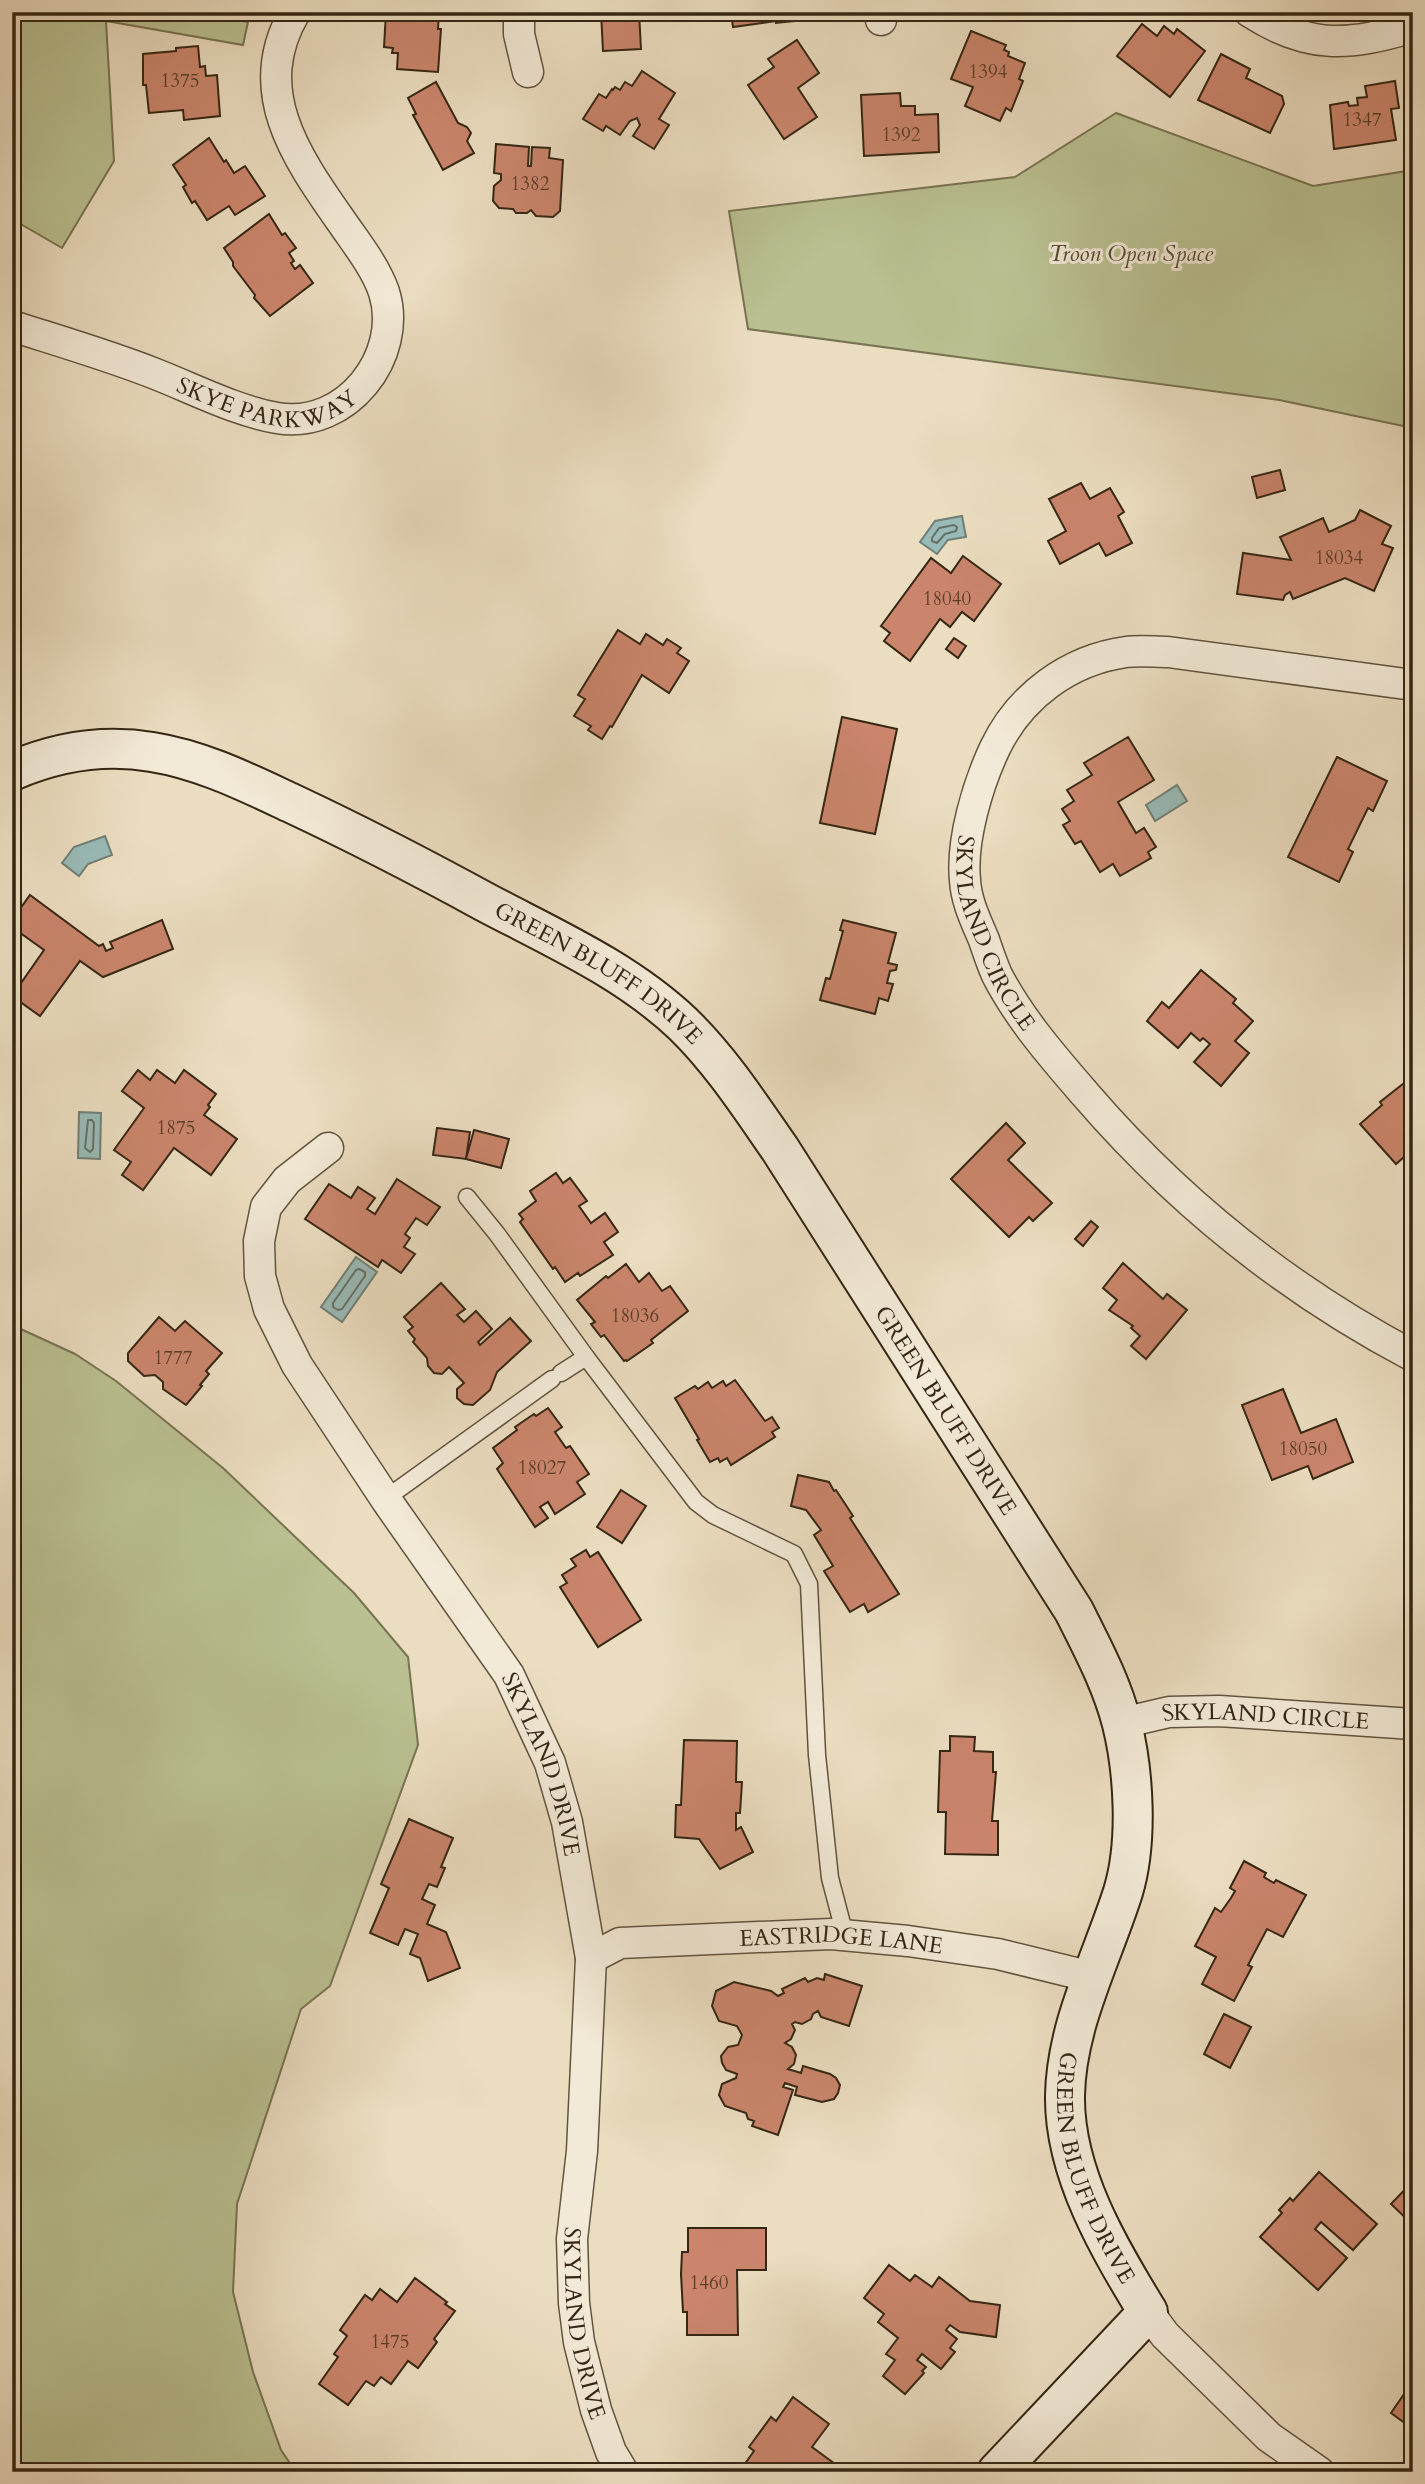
<svg xmlns="http://www.w3.org/2000/svg" width="1425" height="2484" font-family="Cardo,serif">
<style>
.green{fill:#bac091;stroke:#787352;stroke-width:2}
.water{fill:#99bbb8;stroke:#717f76;stroke-width:2}
.lines{fill:none;stroke-linecap:round;stroke-linejoin:round}
.shore{stroke:#677066;stroke-width:2}
.building{fill:#ca856c;stroke:#352613;stroke-width:2}
.lane-casing{stroke:#62543e;stroke-width:19}
.street-casing{stroke:#62543e;stroke-width:33}
.secondary-casing{stroke:#352613;stroke-width:42}
.lane{stroke:#f2e9d6;stroke-width:16}
.street{stroke:#f2e9d6;stroke-width:30}
.secondary{stroke:#f2e9d6;stroke-width:38}
.labels{text-anchor:middle;stroke-width:6;stroke-linejoin:round;paint-order:stroke}
.number-label{font-size:19px;fill:#5a3e29}
.park-label{font-size:23px;font-style:italic;fill:#564c32;stroke:#f2e9d6}
.street-label{font-size:23px;fill:#352613;stroke:#f2e9d6}
</style>
<rect width="100%" height="100%" fill="#ebddc0"/>
<filter id="stains"><feTurbulence type="fractalNoise" baseFrequency=".00286" numOctaves="4"/><feColorMatrix values="0 0 0 0 .2 0 0 0 0 .09 0 0 0 0 .02 0 0 0 .5 -.17"/></filter>
<radialGradient id="worn" r=".72"><stop offset=".6" stop-color="#630" stop-opacity="0"/><stop offset="1" stop-color="#630" stop-opacity=".3"/></radialGradient>
<g class="green">
<path d="M12,12H195L248,22L243,45L106,21L114,161L62,248L12,219Z"/>
<path d="M1116,113L1313,186L1413,170V428L1279,400L748,329L729,211L1015,177Z"/>
<path d="M12,1325L75,1354L116,1381L223,1468L354,1593L408,1657L418,1745L330,1986L301,2009L237,2204L233,2292L253,2372L281,2450L296,2472H12Z"/>
</g>
<g class="water">
<path d="M962,516L966,537L948,540L937,554L920,542L935,521Z"/>
<path d="M1177,785L1187,801L1155,821L1146,805Z"/>
<path d="M105,836L112,855L88,864L79,876L62,863L74,847Z"/>
<path d="M79,1112L101,1113L100,1159L78,1158Z"/>
<path d="M356,1257L377,1272L342,1322L321,1307Z"/>
</g>
<g class="lines">
<g class="shore">
<path d="M954,525L957,527L956,531L945,534L937,543L932,541V538L939,528Z"/>
<path d="M88,1120H92L94,1123L93,1149L90,1152L85,1148Z"/>
<path d="M359,1269L365,1272V1276L342,1309L338,1310L333,1307V1303L356,1270Z"/>
</g>
</g>
<g class="building">
<path d="M386,12H439L438,29H441L438,72L397,69L398,53H392L393,48L384,47Z"/>
<path d="M601,12H639L641,49L603,51Z"/>
<path d="M731,12H793L794,21L776,23V21L733,27Z"/>
<path d="M960,12H995V14L960,18Z"/>
<path d="M1142,24L1157,36L1164,26L1174,34L1177,29L1205,51L1170,97L1117,56Z"/>
<path d="M971,31L1006,45L1004,50L1009,52L1008,56L1025,63L1019,79L1023,81L1011,111L1006,108L1000,121L965,106L973,87L951,79Z"/>
<path d="M797,40L819,73L798,88L817,117L784,139L748,85L774,67L768,59Z"/>
<path d="M198,46L200,67L205,66L206,76L217,75L220,116L184,120L183,110L149,113L146,85H143V54L176,51V48Z"/>
<path d="M1221,54L1250,69L1246,78L1282,96L1284,104L1270,133L1198,100Z"/>
<path d="M642,71L675,93L659,119L669,125L654,149L633,136L640,125L637,118L630,121L620,135L606,126L603,131L583,119L599,94L606,98L612,89L613,90L615,87L620,90L625,82L632,86Z"/>
<path d="M1395,81L1399,108L1391,109L1396,140L1334,149L1330,105L1348,102L1349,106L1358,105L1357,98L1367,97L1365,86Z"/>
<path d="M436,82L458,123L467,127L471,133L467,141L474,153L443,170L413,115L416,114L408,98Z"/>
<path d="M900,93L901,106H915V115L938,114L939,152L864,156L861,95Z"/>
<path d="M209,138L224,162L226,160L234,173L245,166L265,196L235,215L229,206L207,220L195,201L192,203L183,187L186,185L173,165Z"/>
<path d="M496,144L529,147L528,166H531L532,147L550,148L549,158L563,160L560,211L553,217L536,216L531,210L527,213H516L513,209L499,208L493,201L494,186L501,180V174L494,173Z"/>
<path d="M269,214L282,235L285,233L296,248L289,253L294,261L291,263L295,269L300,265L313,283L270,316L254,298L255,295L233,266V262L224,248Z"/>
<path d="M1280,470L1285,490L1257,498L1252,477Z"/>
<path d="M1081,483L1090,499L1110,488L1124,512L1118,516L1132,543L1106,556L1099,543L1060,564L1048,541L1066,531L1049,499Z"/>
<path d="M1360,510L1391,526L1382,544L1393,548L1374,591L1345,578L1293,599L1290,592L1285,595L1283,600L1237,594L1243,553L1291,560L1280,537L1323,518L1329,532L1355,520Z"/>
<path d="M963,556L1001,584L974,621L962,612L950,627L940,619L910,661L884,641L890,633L881,626L931,558L951,573Z"/>
<path d="M618,630L640,644L646,634L663,645L667,639L681,648L677,653L689,661L669,693L642,675L612,727L610,726L602,739L588,730L591,726L574,716L585,699L578,695Z"/>
<path d="M954,638L966,646L958,658L946,649Z"/>
<path d="M842,717L897,729L875,834L820,823Z"/>
<path d="M1128,737L1154,780L1118,802L1136,833L1144,828L1156,847L1148,852L1151,858L1120,876L1113,864L1100,872L1081,841L1075,844L1063,825L1070,821L1062,809L1074,801L1067,790L1092,775L1084,763Z"/>
<path d="M1337,757L1387,781L1373,811L1368,808L1348,849L1353,852L1339,882L1288,857Z"/>
<path d="M30,895L99,946L103,944L106,951L113,948L110,942L162,920L173,949L103,977L80,961L40,1016L12,996L44,950L12,927V920Z"/>
<path d="M843,920L896,933L888,963L897,965L896,970L890,971L887,983L893,984L888,1001L879,998L875,1014L820,1000L826,978L830,979L843,931L840,930Z"/>
<path d="M1201,970L1236,999L1233,1003L1253,1021L1235,1041L1249,1053L1221,1086L1194,1062L1210,1044L1203,1038L1200,1041L1191,1033L1178,1048L1147,1021L1162,1002L1169,1008Z"/>
<path d="M138,1070L150,1080L157,1070L175,1083L184,1070L216,1094L208,1105L210,1107L204,1115L237,1139L211,1175L174,1148L143,1190L122,1175L131,1162L114,1150L144,1108L122,1091Z"/>
<path d="M1413,1076V1149L1396,1164L1360,1124L1382,1105L1380,1102Z"/>
<path d="M1006,1123L1025,1143L1008,1160L1052,1203L1033,1221L1029,1217L1009,1237L951,1179Z"/>
<path d="M437,1128L470,1132L466,1159L433,1155Z"/>
<path d="M474,1130L509,1139L501,1168L466,1159Z"/>
<path d="M556,1173L563,1183L570,1178L587,1201L579,1206L591,1223L605,1213L618,1232L604,1242L613,1255L580,1276L578,1273L565,1282L555,1267L553,1269L520,1222L523,1219L519,1214L536,1201L530,1191Z"/>
<path d="M397,1179L440,1207L427,1225L416,1218L405,1234L410,1238L404,1247L415,1254L401,1273L382,1260L378,1267L305,1219L329,1184L351,1198L358,1187L375,1198L367,1209L375,1214Z"/>
<path d="M1091,1221L1098,1227L1083,1246L1075,1239Z"/>
<path d="M1123,1263L1163,1299L1167,1294L1187,1310L1146,1359L1131,1346L1140,1336L1131,1328L1133,1326L1109,1310L1117,1300L1103,1288Z"/>
<path d="M626,1264L639,1282L649,1273L662,1291L670,1286L688,1311L651,1340L653,1343L627,1361L626,1360L624,1361L604,1335L601,1337L591,1324L595,1322L577,1300L606,1276L608,1278Z"/>
<path d="M441,1283L465,1309L457,1315L464,1322L476,1311L492,1329L478,1342L480,1345L510,1318L531,1341L497,1372L490,1390L473,1405L464,1404L457,1398V1389L464,1383L449,1367L442,1374L434,1373L428,1366L427,1358L413,1342L415,1339L408,1331L413,1327L404,1317Z"/>
<path d="M159,1317L175,1331L185,1321L222,1353L206,1371L209,1374L200,1385L202,1386L186,1405L163,1389V1382L155,1375L144,1376L128,1361V1353Z"/>
<path d="M735,1380L765,1421L772,1417L779,1428L772,1432L775,1437L731,1465L727,1458L720,1462L718,1458L710,1462L697,1440L699,1439L675,1398L695,1386L698,1389L708,1382L712,1388L723,1381L726,1386Z"/>
<path d="M1283,1389L1301,1433L1336,1419L1353,1462L1313,1479L1308,1466L1272,1480L1242,1405Z"/>
<path d="M548,1408L562,1427L555,1432L566,1448L570,1446L589,1474L577,1482L585,1494L555,1514L548,1502L540,1507L548,1518L535,1527L497,1469L503,1463L493,1448L517,1430L515,1427L534,1414L536,1416Z"/>
<path d="M798,1475L829,1482L834,1491L836,1490L853,1516L850,1518L899,1594L868,1612L864,1604L850,1612L824,1571L833,1566L814,1535L821,1530L806,1510L791,1506Z"/>
<path d="M621,1490L646,1506L622,1543L597,1527Z"/>
<path d="M586,1550L590,1557L598,1552L641,1620L598,1647L560,1587L567,1583L562,1575L576,1566L571,1559Z"/>
<path d="M950,1736L975,1737L974,1751L993,1752V1772H996L992,1821H998V1855L945,1854L946,1812H938L940,1751H950Z"/>
<path d="M684,1740L737,1741L736,1782H742L740,1813H736V1830L741,1827L753,1852L720,1869L699,1839L675,1837L676,1805H681Z"/>
<path d="M409,1819L453,1838L441,1867L445,1868L437,1887L429,1884L422,1899L435,1905L427,1924L446,1932L460,1968L428,1981L420,1958L410,1954L418,1934L405,1929L398,1945L370,1933L389,1888L381,1884Z"/>
<path d="M1244,1861L1266,1873L1264,1877L1274,1883L1276,1880L1306,1895L1283,1937L1267,1929L1248,1965L1252,1967L1234,2001L1202,1984L1216,1957L1195,1946L1215,1908L1221,1912L1231,1898L1235,1891L1230,1888Z"/>
<path d="M825,1974L862,1986L849,2026L821,2017L818,2011L813,2014L811,2019L802,2024L795,2022L792,2024L795,2030L791,2039L785,2043L792,2047L796,2055L794,2064L788,2069L801,2073L803,2066L830,2074L836,2078L840,2085L838,2093L834,2099L822,2102L795,2095L797,2087L785,2083L783,2087L793,2090L778,2135L752,2126L754,2121L748,2119L746,2113L725,2106L719,2095L722,2084L736,2078L737,2074L726,2070L722,2063L721,2056L728,2047L738,2045L742,2035L737,2026L719,2021L712,2006L716,1991L734,1982L771,1991L778,1996L784,1993L782,1989L805,1978L808,1982L817,1978L824,1980Z"/>
<path d="M1224,2014L1251,2027L1230,2068L1204,2054Z"/>
<path d="M1319,2172L1377,2224L1353,2250L1321,2222L1315,2229L1347,2258L1318,2290L1260,2237L1282,2213L1279,2210L1290,2198L1293,2201Z"/>
<path d="M1413,2181V2225L1391,2204Z"/>
<path d="M688,2228H766V2270H737L738,2335H687V2312H683L681,2274L682,2252H688Z"/>
<path d="M889,2265L910,2281L915,2275L932,2287L939,2277L970,2301L1000,2305L996,2337L960,2332L950,2325L946,2330L957,2339L950,2348L955,2352L941,2369L922,2354L917,2360L926,2367L922,2371L924,2373L905,2394L883,2376L895,2360L886,2354L898,2338L878,2322L884,2314L864,2298Z"/>
<path d="M415,2278L447,2302L445,2304L455,2311L434,2339L437,2342L418,2368L408,2361L391,2384L381,2377L374,2386L366,2381L348,2405L319,2384L338,2357L334,2354L347,2336L340,2330L365,2295L372,2300L380,2289L397,2302Z"/>
<path d="M1413,2381V2429L1391,2413Z"/>
<path d="M793,2397L829,2424L812,2447L846,2472H739L754,2451L749,2447L771,2417L776,2421Z"/>
</g>
<g class="lines">
<defs>
<g id="lane">
<path d="M467,1197L497,1234L586,1357L696,1502L713,1515L794,1554L809,1584L817,1755L830,1878L845,1935"/>
<path d="M561,1373L586,1357"/>
<path d="M385,1499L552,1379"/>
</g>
<g id="street">
<path d="M519,12V34L528,72"/>
<path d="M881,12V20"/>
<path d="M1250,12C1309,50 1349,46 1413,27"/>
<path id="s1" d="M12,326C59,341 107,355 153,373C192,388 236,411 277,418C346,430 404,356 384,292C376,269 360,248 346,228C300,162 247,93 295,12"/>
<path id="s2" d="M1413,685L1168,652C1155,652 1140,650 1126,652C1069,660 1020,696 995,748C978,784 961,840 965,880C966,901 976,921 984,940C988,952 992,964 997,975C1019,1018 1053,1057 1085,1094C1177,1201 1288,1290 1413,1356"/>
<path id="s3" d="M328,1148L287,1180L266,1207L259,1241L260,1276L269,1309L297,1365L387,1501L509,1675L550,1763L567,1822L591,1958L582,2151L572,2239L574,2303L579,2342L596,2410L611,2452L623,2472"/>
<path id="s4" d="M1122,1723L1169,1712L1219,1711L1413,1724"/>
<path id="s5" d="M591,1958L620,1943L831,1934L908,1941L998,1954L1092,1977"/>
<path d="M1148,2312L1165,2335L1269,2437L1319,2472"/>
</g>
<g id="secondary">
<path id="s6" d="M12,771C56,752 104,744 152,752C202,760 246,782 291,803C357,834 421,867 485,902C553,938 626,970 683,1024C721,1061 750,1106 780,1149L1074,1611C1092,1647 1112,1684 1122,1724C1134,1773 1138,1843 1123,1892C1102,1958 1066,2025 1065,2096C1064,2173 1109,2248 1148,2312L997,2472"/>
</g>
</defs>
<use href="#lane" class="lane-casing"/>
<use href="#street" class="street-casing"/>
<use href="#secondary" class="secondary-casing"/>
<use href="#lane" class="lane"/>
<use href="#street" class="street"/>
<use href="#secondary" class="secondary"/>
</g>
<g class="labels">
<g class="number-label">
<text x="988" y="78">1394</text>
<text x="180" y="87">1375</text>
<text x="1362" y="126">1347</text>
<text x="901" y="141">1392</text>
<text x="530" y="190">1382</text>
<text x="1339" y="564">18034</text>
<text x="947" y="605">18040</text>
<text x="176" y="1134">1875</text>
<text x="635" y="1322">18036</text>
<text x="173" y="1364">1777</text>
<text x="1303" y="1455">18050</text>
<text x="542" y="1474">18027</text>
<text x="709" y="2289">1460</text>
<text x="390" y="2348">1475</text>
</g>
<g class="park-label">
<text x="1131" y="261">Troon Open Space</text>
</g>
<g class="street-label">
<text dy="8" stroke="none"><textPath href="#s1" startOffset="270">SKYE PARKWAY</textPath></text>
<text dy="8" stroke="none"><textPath href="#s2" startOffset="654">SKYLAND CIRCLE</textPath></text>
<text dy="8" stroke="none"><textPath href="#s6" startOffset="644">GREEN BLUFF DRIVE</textPath></text>
<text dy="8" stroke="none"><textPath href="#s6" startOffset="1211">GREEN BLUFF DRIVE</textPath></text>
<text dy="8" stroke="none"><textPath href="#s4" startOffset="145">SKYLAND CIRCLE</textPath></text>
<text dy="8" stroke="none"><textPath href="#s3" startOffset="724">SKYLAND DRIVE</textPath></text>
<text dy="8" stroke="none"><textPath href="#s5" startOffset="254">EASTRIDGE LANE</textPath></text>
<text dy="8" stroke="none"><textPath href="#s6" startOffset="2032">GREEN BLUFF DRIVE</textPath></text>
<text dy="8" stroke="none"><textPath href="#s3" startOffset="1292">SKYLAND DRIVE</textPath></text>
</g>
</g>
<rect width="1425" height="2484" fill="none" stroke="#ebddc0" stroke-width="42"/>
<rect x="14" y="14" width="1397" height="2456" fill="none" stroke="#352613" stroke-width="3.5"/>
<rect x="21" y="21" width="1383" height="2442" fill="none" stroke="#352613" stroke-width="2"/>
<rect width="100%" height="100%" filter="url(#stains)"/>
<rect width="100%" height="100%" fill="url(#worn)"/>
</svg>
